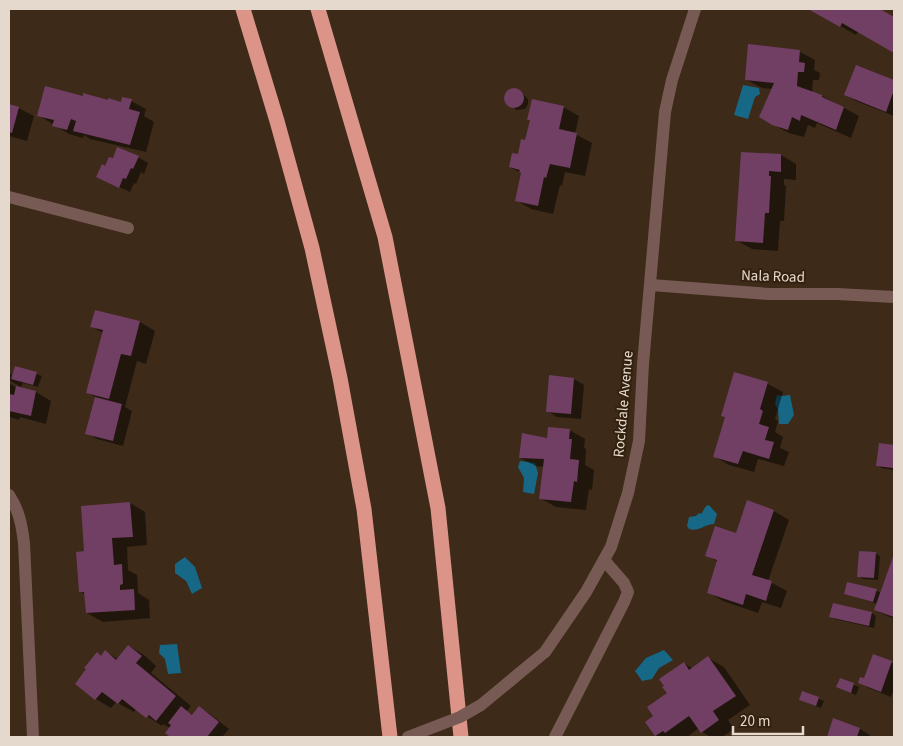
<svg xmlns="http://www.w3.org/2000/svg" width="903" height="746" font-family="'Source Sans 3',sans-serif">
<style>
.water{fill:#176787}
.shadow{fill:#0007}
.building{fill:#713e64}
.lines{fill:none;stroke-linecap:round;stroke-linejoin:round}
.minor{stroke:#785a55;stroke-width:12}
.highway{stroke:#db9487;stroke-width:15}
.minor-bridge{stroke:#785a55;stroke-width:12}
.labels{text-anchor:middle;stroke-width:4;stroke-linejoin:round;paint-order:stroke}
.street-label{font-size:15px;fill:#e5d9cd;stroke:#33200e}
</style>
<rect width="100%" height="100%" fill="#3d2a18"/>
<g class="water">
<path d="M743,85L759,88L760,94L755,97L748,119L734,115Z"/>
<path d="M777,395L782,396L790,395L794,415L788,424H779L778,409L775,404Z"/>
<path d="M520,461L535,463L538,473L534,494L523,492L524,478L518,467Z"/>
<path d="M709,505L717,514L714,524C705,524 699,532 689,529L687,526L689,517L696,516L699,513L701,514L706,506Z"/>
<path d="M185,557L195,567L202,588L192,594L186,581L175,573V564Z"/>
<path d="M177,644L181,673L168,674L165,659L159,653L160,645Z"/>
<path d="M664,650L673,660L659,668L652,679L642,681L635,671L646,658Z"/>
</g>
<g class="shadow">
<path d="M811,9H878L894,18V52L858,31L856,35Z"/>
<path d="M800,52L815,60L814,70L820,73L819,80H813L812,93L822,96L859,116L851,138L817,123L815,128L808,125L804,137L789,133L772,124L773,89L762,88L747,80Z"/>
<path d="M857,67L894,82V116L856,101L846,95Z"/>
<path d="M510,91H519L528,99V104L525,109L516,110L507,102L505,97Z"/>
<path d="M84,98L122,104L131,101L146,109L144,116L154,122L146,152L90,139L84,135L83,138L69,134L38,115Z"/>
<path d="M9,105L18,108L34,116L27,141L9,136Z"/>
<path d="M563,107L579,116L575,134L592,143L585,176L565,172L562,186L560,185L553,214L531,209L516,200L522,174L510,167L518,156L526,141Z"/>
<path d="M742,153L781,155L796,164V180L784,179V185L786,186L784,221H780L778,251L752,249L736,240Z"/>
<path d="M138,157L148,163L144,174L141,172L136,184L134,183L130,192L108,182L106,168Z"/>
<path d="M96,311L140,322L155,331L146,364L137,361L125,407L132,411L123,446L97,439L87,433L96,397L88,393L103,333L92,327Z"/>
<path d="M16,367L42,376L38,387L23,383L21,387L9,380V373L13,376Z"/>
<path d="M735,374L768,384L783,392L775,419L778,421L775,432L783,437L780,448L789,452L784,466L758,459L754,472L729,465L714,456L726,417Z"/>
<path d="M574,379L584,385L581,419L557,417L547,411Z"/>
<path d="M9,383L17,388L36,392L51,401L46,424L20,417L19,420L9,417Z"/>
<path d="M569,430L585,439L584,448L586,449L585,465L594,470L592,490L589,489L586,510L556,507L540,498L544,467L536,466L520,458L548,439Z"/>
<path d="M880,444L894,446V470L882,468L877,465Z"/>
<path d="M130,503L145,512L147,545L127,547L128,570L137,575L138,593L149,600L150,618L103,622L87,613L86,595L80,591L85,553Z"/>
<path d="M774,511L789,520L768,581L787,591L781,608L762,602L758,613L723,601L708,592L718,562L706,555Z"/>
<path d="M875,553L880,556L878,580L863,579L858,576Z"/>
<path d="M894,558V619L875,610L878,604L846,594L848,583L877,591L881,593Z"/>
<path d="M872,613L876,616L874,628L835,619L830,616Z"/>
<path d="M129,646L144,655L156,666L151,673L191,706L187,711L193,715L200,708L210,714L229,729L222,737H172L166,733L170,728L163,724L162,726L136,709L134,712L116,702L111,708L96,699L76,683L105,652L118,659Z"/>
<path d="M874,655L894,664V689L891,697L869,688L859,682L864,680Z"/>
<path d="M708,658L724,667L750,705L728,720L734,729L722,737H711L702,732L699,728L687,737H659L656,735L655,717L684,663L693,669Z"/>
<path d="M840,679L859,687L856,695L842,689Z"/>
<path d="M803,692L824,701L821,708L805,702Z"/>
<path d="M834,720L860,729L870,735L869,737H828Z"/>
</g>
<g class="building">
<path d="M808,9H880L894,17V53L842,23L840,27Z"/>
<path d="M748,44L800,50L799,62L805,63L804,72H798L797,86L822,95V97L844,107L836,130L801,115L800,121L792,117L788,130L772,125L759,117L774,83L745,80Z"/>
<path d="M856,65L894,80V90L886,112L844,95Z"/>
<path d="M45,86L83,96V93L108,100V98L121,102L122,97L132,99L129,109L140,112L130,145L73,131L76,121L71,119L67,130L52,126L54,120L37,116Z"/>
<circle cx="514" cy="98" r="10"/>
<path d="M532,99L564,106L559,129L577,133L570,168L550,164L546,178L544,177L538,206L515,201L521,173L519,172L520,170L509,167L512,153L518,154L521,139L525,140L530,120H527Z"/>
<path d="M9,104L19,107L12,133L9,132Z"/>
<path d="M117,147L139,156L133,169L131,168L126,179L123,178L119,188L96,177L102,164L105,166L109,157L113,158Z"/>
<path d="M741,152L781,154V172L769,171V176H771L769,213H765L763,243L735,241Z"/>
<path d="M95,310L140,321L131,356L121,354L109,399L86,393L103,330L90,327Z"/>
<path d="M15,366L37,372L33,385L11,379Z"/>
<path d="M734,372L768,382L760,409L763,411L759,424L769,427L765,440L774,442L769,459L743,451L738,464L713,457L725,417L721,416Z"/>
<path d="M549,375L574,378L571,414L546,412Z"/>
<path d="M16,386L36,391L31,416L9,411V394L14,395Z"/>
<path d="M95,397L122,404L113,441L85,434Z"/>
<path d="M548,427L570,429L569,439H572L570,459L579,460L577,482L574,481L571,502L539,499L544,459L519,458L522,433L547,438Z"/>
<path d="M879,443L894,445L893,468L876,466Z"/>
<path d="M747,500L774,510L752,575L772,581L766,601L746,594L743,605L707,593L717,560L705,556L715,526L736,533Z"/>
<path d="M130,502L133,537L112,538L114,565L122,564L123,584L120,585V590L134,589L135,610L86,613L84,592H79L76,552L84,551L81,506Z"/>
<path d="M859,551L876,552L874,578L857,577Z"/>
<path d="M894,554V617L874,610Z"/>
<path d="M847,582L877,589L873,602L844,594Z"/>
<path d="M833,603L872,612L869,626L829,617Z"/>
<path d="M128,645L142,656L136,663L176,696L156,721L149,715L146,718L122,699L118,704L102,692L95,700L75,684L86,669L84,668L97,652L101,656L105,650L116,660Z"/>
<path d="M873,654L892,661L881,692L858,683L860,677L864,678Z"/>
<path d="M708,656L736,696L713,711L719,720L701,733L689,716L665,733L663,731L655,736L645,722L653,716L647,707L667,693L662,687L664,686L659,679L684,662L689,670Z"/>
<path d="M840,678L854,683L851,693L836,687Z"/>
<path d="M802,691L819,697L816,706L799,700Z"/>
<path d="M181,706L192,715L199,706L219,722L207,737H170L165,733L171,725L168,723Z"/>
<path d="M833,718L860,728L857,737H827Z"/>
</g>
<g class="lines">
<g class="minor">
<path d="M9,197L128,228"/>
<path d="M651,285L769,294H837L894,297"/>
<path d="M9,495C19,510 22,526 24,543L33,737"/>
<path d="M545,652L586,592L611,547L628,493L639,441L643,364L665,112L672,80L695,9"/>
<path d="M555,737L624,602L628,592L624,583L604,560"/>
</g>
<g class="highway">
<path d="M243,9L277,121L312,248L340,378L364,509L390,737"/>
<path d="M318,9L385,237L438,508L461,737"/>
</g>
<path class="minor-bridge" d="M408,737L460,717L481,705L545,652"/>
</g>
<g class="labels">
<g class="street-label">
<text transform="translate(773 276) rotate(2)" y="5">Nala Road</text>
<text transform="translate(623 404) rotate(-85)" y="5">Rockdale Avenue</text>
</g>
</g>
<rect width="903" height="746" fill="none" stroke="#e5d9cd" stroke-width="20"/>
<path d="M733 726v8h70v-8" fill="none" stroke="#e5d9cd" stroke-width="2.5"/>
<text x="740" y="726" font-size="15" fill="#e5d9cd" stroke="#33200e" stroke-width="4" paint-order="stroke">20 m</text>
</svg>
